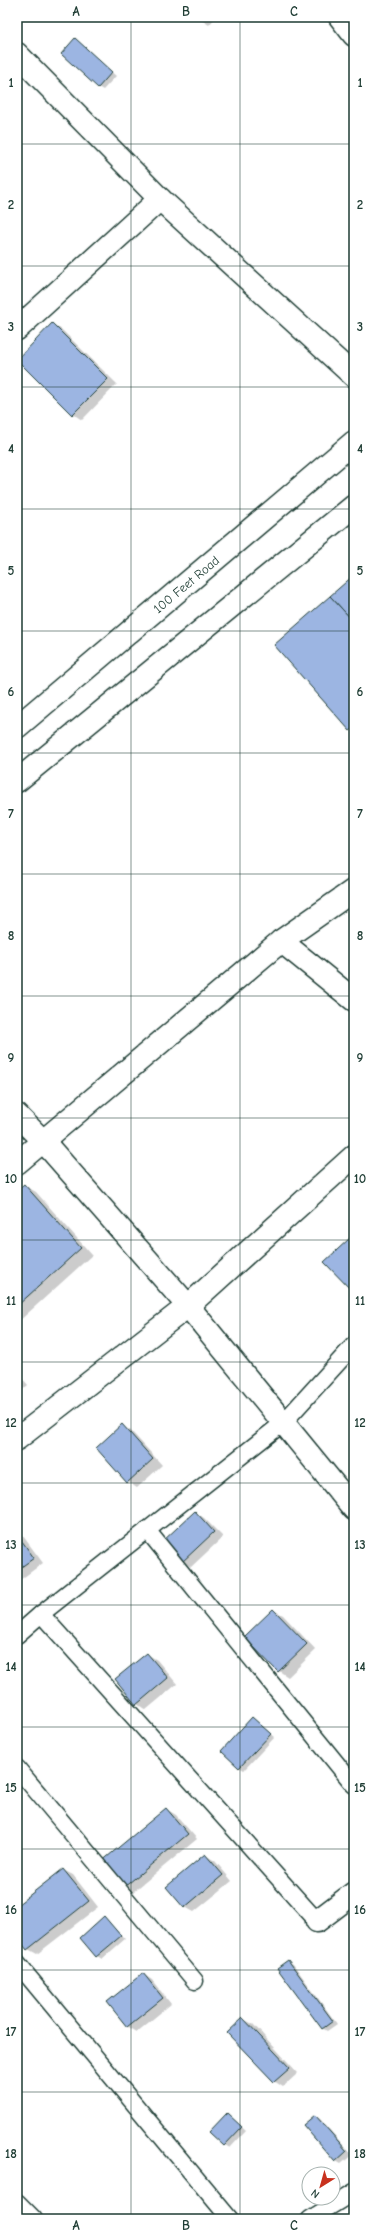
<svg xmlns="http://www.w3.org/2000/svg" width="371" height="2236" font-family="'Comic Neue',sans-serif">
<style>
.shadow{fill:#0003}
.building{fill:#9cb5e2;stroke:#1f3d34}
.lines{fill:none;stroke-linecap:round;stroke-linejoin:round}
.service-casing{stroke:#1f3d34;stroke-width:19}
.minor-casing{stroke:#1f3d34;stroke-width:25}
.tertiary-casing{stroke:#1f3d34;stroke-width:25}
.secondary-casing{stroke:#1f3d34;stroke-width:25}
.service{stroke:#fff;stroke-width:16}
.minor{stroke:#fff;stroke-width:22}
.tertiary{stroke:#fff;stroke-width:22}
.secondary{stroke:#fff;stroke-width:22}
.grid{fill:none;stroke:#1f3d34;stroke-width:1;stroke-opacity:0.55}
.labels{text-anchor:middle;stroke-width:4;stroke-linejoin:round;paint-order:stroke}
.street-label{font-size:13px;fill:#1f3d34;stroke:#fff}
.neatline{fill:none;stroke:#1f3d34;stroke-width:1.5}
.grid-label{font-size:13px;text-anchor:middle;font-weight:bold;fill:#1f3d34}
</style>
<rect width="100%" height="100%" fill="#fff"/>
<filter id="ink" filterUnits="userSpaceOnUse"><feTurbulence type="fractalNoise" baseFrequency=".025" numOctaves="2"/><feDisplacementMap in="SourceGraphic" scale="8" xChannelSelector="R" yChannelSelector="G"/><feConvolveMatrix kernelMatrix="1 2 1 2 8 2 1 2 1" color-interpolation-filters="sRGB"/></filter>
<g filter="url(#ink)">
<g class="shadow">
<path d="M197,17H216L209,25Z"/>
<path d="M75,40L116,76L103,90L98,87Z"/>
<path d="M17,166L24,171L17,180Z"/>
<path d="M53,324L62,330L117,384L82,420L73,414L18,360Z"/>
<path d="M24,1185L36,1192L92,1255L17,1323V1192Z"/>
<path d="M17,1372L28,1385L17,1395Z"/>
<path d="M122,1426L131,1431L162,1465L137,1488L128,1482Z"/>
<path d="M195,1512L204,1518L223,1537L191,1567L182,1562Z"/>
<path d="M17,1528L43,1563L20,1580L17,1578Z"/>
<path d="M273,1610L283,1615L316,1650L288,1677L279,1671L246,1637Z"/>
<path d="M147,1654L157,1660L177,1684L146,1710L137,1704Z"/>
<path d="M252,1718L275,1737L244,1770L239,1767Z"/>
<path d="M166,1809L176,1815L197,1839L133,1892L124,1887Z"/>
<path d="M205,1855L215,1861L232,1881L194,1912L185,1907Z"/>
<path d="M63,1870L73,1875L98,1907L37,1954L28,1949L17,1935V1907Z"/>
<path d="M104,1918L125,1939L102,1959L97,1956Z"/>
<path d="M288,1961L293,1964L337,2024L327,2031L322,2028Z"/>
<path d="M143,1974L152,1980L171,2004L137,2032L127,2026Z"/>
<path d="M243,2019L253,2024L298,2073L283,2087L274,2081Z"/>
<path d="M227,2114L246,2131L230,2148L225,2145Z"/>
<path d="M315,2116L320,2119L352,2155L341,2164L336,2161L304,2126Z"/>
</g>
<g class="building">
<path d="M75,38L112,72L98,88L61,54Z"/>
<path d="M52,323L108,379L72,415L17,360Z"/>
<path d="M354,575V622L330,596Z"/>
<path d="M330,596L354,622V728L350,731L274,645Z"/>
<path d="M24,1184L81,1248L17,1306V1190Z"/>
<path d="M350,1238L354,1242V1293L324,1262Z"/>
<path d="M122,1424L153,1459L127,1483L96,1448Z"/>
<path d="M195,1511L214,1532L181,1563L162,1542Z"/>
<path d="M17,1534L34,1558L17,1570Z"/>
<path d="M273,1609L307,1644L278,1672L244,1637Z"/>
<path d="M147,1653L168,1678L136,1705L115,1679Z"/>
<path d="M252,1717L271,1734L239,1768L221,1751Z"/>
<path d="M166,1808L188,1834L123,1888L101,1862Z"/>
<path d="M205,1854L223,1875L184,1908L166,1887Z"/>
<path d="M63,1869L89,1901L27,1950L17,1937V1905Z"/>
<path d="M104,1916L121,1936L96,1957L80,1938Z"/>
<path d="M288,1960L333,2021L322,2029L277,1968Z"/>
<path d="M143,1973L163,1998L127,2027L107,2002Z"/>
<path d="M243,2018L290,2068L274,2082L227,2033Z"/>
<path d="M227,2113L242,2127L224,2146L209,2132Z"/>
<path d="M315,2115L347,2151L335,2162L303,2125Z"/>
</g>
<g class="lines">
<defs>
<g id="service">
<path d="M147,1530L354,1785"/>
<path d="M41,1614L317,1921"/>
<path d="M17,1635L41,1614L283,1423L354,1345"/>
<path d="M17,1768L195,1981"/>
<path d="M17,1963L230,2219"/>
<path d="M17,2202L34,2219"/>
<path d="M310,2219L354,2192"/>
</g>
<g id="minor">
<path d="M340,17L354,35"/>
<path d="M17,329L160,199"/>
<path d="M281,941L354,1000"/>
<path d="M17,1115L44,1142L188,1306L354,1509"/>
<path d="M17,1163L281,941L354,890"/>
<path d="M17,1439L188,1306L354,1156"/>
<path d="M317,1921L354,1893"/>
</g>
<path id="tertiary" d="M17,54L160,199L354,376"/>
<g id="secondary">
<path d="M17,727L354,442"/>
<path d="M17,781L354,506"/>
</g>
</defs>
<use href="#service" class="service-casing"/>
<use href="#minor" class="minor-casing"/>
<use href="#tertiary" class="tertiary-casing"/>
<use href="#secondary" class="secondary-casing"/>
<use href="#service" class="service"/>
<use href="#minor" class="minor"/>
<use href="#tertiary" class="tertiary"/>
<use href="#secondary" class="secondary"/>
</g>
</g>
<path class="grid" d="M131,17V2219M240,17V2219M17,144H354M17,266H354M17,387H354M17,509H354M17,631H354M17,753H354M17,874H354M17,996H354M17,1118H354M17,1240H354M17,1362H354M17,1483H354M17,1605H354M17,1727H354M17,1849H354M17,1970H354M17,2092H354"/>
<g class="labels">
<g class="street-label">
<text transform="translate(186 584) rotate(-40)" y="5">100 Feet Road</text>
</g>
</g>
<rect width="371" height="2236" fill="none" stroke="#fff" stroke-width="44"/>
<g transform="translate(321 2186) rotate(217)"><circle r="19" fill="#ffffff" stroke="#a5b1ae"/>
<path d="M0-3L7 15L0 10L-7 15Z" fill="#c8321e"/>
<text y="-6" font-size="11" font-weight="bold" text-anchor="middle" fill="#1f3d34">N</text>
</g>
<rect x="22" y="22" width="327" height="2192" class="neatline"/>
<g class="grid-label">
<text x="76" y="16">A</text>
<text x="186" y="16">B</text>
<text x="294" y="16">C</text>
<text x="11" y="87">1</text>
<text x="360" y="87">1</text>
<text x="11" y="209">2</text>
<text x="360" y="209">2</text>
<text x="11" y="331">3</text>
<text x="360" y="331">3</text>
<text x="11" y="453">4</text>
<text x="360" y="453">4</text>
<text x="11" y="575">5</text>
<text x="360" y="575">5</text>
<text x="11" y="696">6</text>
<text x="360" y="696">6</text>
<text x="11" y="818">7</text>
<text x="360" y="818">7</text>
<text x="11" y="940">8</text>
<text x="360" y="940">8</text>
<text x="11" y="1062">9</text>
<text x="360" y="1062">9</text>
<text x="11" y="1183">10</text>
<text x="360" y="1183">10</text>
<text x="11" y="1305">11</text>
<text x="360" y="1305">11</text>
<text x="11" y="1427">12</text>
<text x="360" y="1427">12</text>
<text x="11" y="1549">13</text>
<text x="360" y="1549">13</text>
<text x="11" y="1671">14</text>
<text x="360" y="1671">14</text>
<text x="11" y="1792">15</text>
<text x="360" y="1792">15</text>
<text x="11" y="1914">16</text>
<text x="360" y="1914">16</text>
<text x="11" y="2036">17</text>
<text x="360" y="2036">17</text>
<text x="11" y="2158">18</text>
<text x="360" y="2158">18</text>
<text x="76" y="2230">A</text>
<text x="186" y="2230">B</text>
<text x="294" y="2230">C</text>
</g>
</svg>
